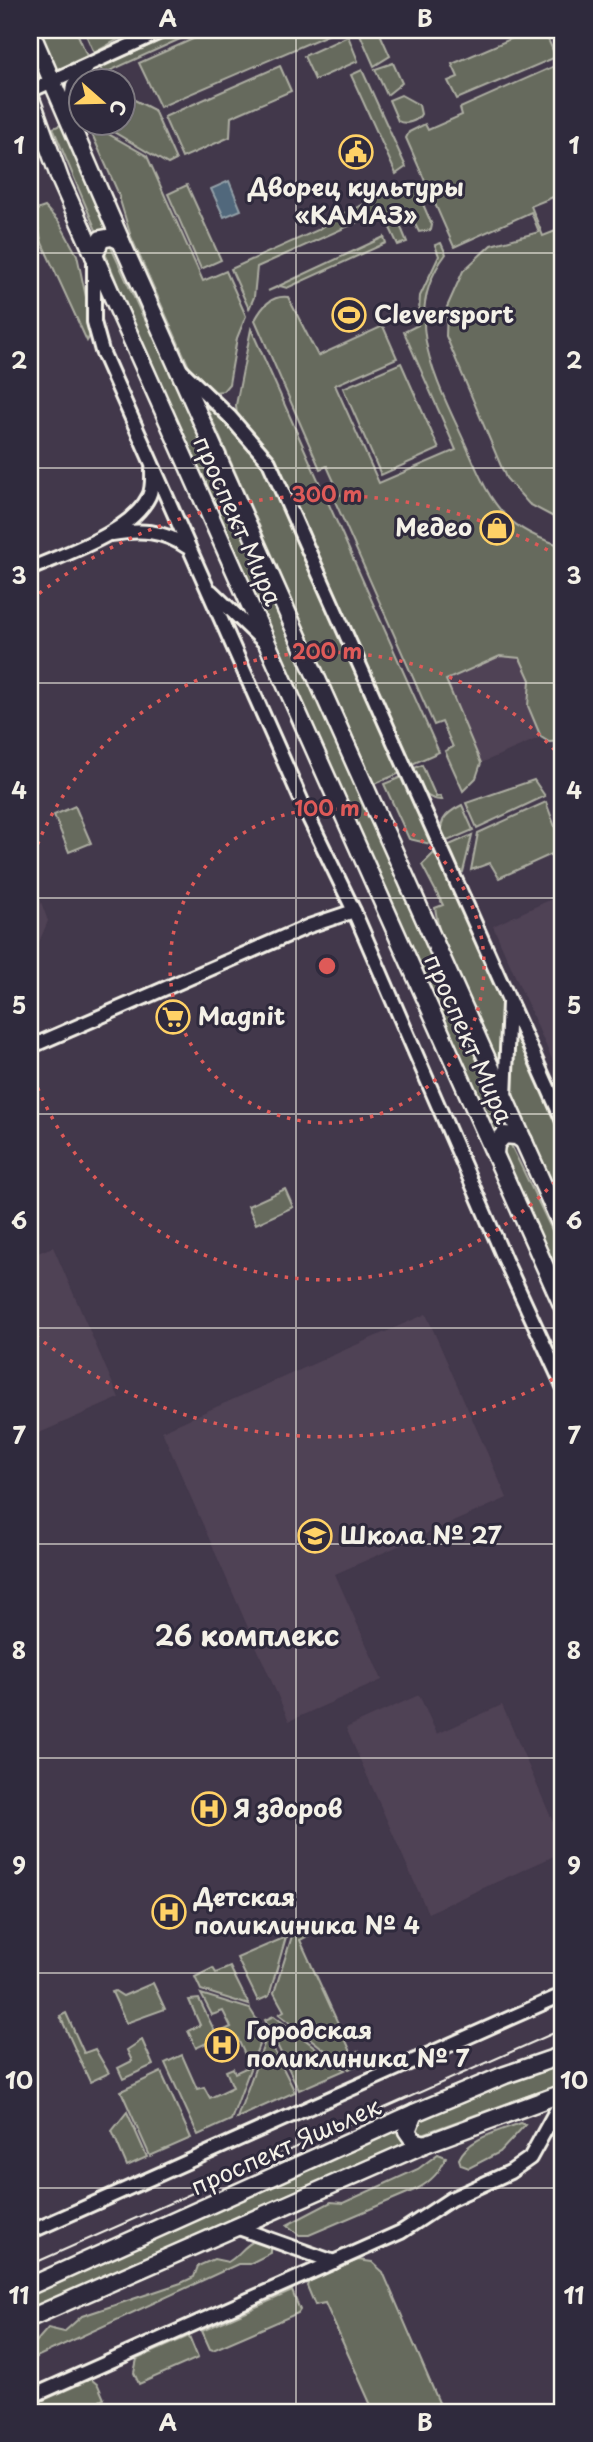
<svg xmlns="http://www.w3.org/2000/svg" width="593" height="2442" font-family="'Playpen Sans',sans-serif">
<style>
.built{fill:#504255}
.green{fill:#666a5d;stroke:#adaea2;stroke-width:2}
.water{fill:#51687b;stroke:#929fa7;stroke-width:2}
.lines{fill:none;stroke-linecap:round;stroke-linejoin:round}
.minor-casing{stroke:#f4f1e8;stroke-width:18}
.major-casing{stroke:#f4f1e8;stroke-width:21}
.minor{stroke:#2f2a3d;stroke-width:12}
.major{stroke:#2f2a3d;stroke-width:16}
.tram{stroke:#f4f1e8;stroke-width:2}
.grid{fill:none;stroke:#f4f1e8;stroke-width:2;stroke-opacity:0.55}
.ring{fill:none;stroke:#de5a58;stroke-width:3.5;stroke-dasharray:3.5 7}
.labels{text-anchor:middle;stroke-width:6;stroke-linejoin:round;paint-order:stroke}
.poi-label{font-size:24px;font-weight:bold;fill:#f4f1e8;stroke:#2f2a3d;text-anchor:start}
.street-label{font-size:24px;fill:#f4f1e8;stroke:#2f2a3d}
.quarter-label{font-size:28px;font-weight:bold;fill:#f4f1e8;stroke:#2f2a3d}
.centre{fill:#de5a58;stroke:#2f2a3d;stroke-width:3.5}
.ring-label{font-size:21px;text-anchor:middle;font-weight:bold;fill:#de5a58;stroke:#2f2a3d;stroke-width:6;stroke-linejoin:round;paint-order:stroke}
.neatline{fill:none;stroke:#f4f1e8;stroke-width:2.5}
.grid-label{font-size:23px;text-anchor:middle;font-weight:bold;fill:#f4f1e8}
</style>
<rect width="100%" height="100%" fill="#42384b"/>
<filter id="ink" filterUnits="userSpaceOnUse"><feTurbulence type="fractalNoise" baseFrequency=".0143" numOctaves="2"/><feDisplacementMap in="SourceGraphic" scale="14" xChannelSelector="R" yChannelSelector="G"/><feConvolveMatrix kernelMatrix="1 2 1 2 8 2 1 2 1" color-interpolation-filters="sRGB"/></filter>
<g filter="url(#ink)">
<g class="built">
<path d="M501,656L520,657L530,680L528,706L541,737L481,763L445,681Z"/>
<path d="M30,873L48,921L30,963Z"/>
<path d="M563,894V1073L559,1075L493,926Z"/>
<path d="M53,1247L119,1398L30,1437V1256Z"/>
<path d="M426,1314L507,1498L335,1574L382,1680L289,1721L162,1431Z"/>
<path d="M419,1695L437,1734L502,1705L563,1845V1852L428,1913L346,1728Z"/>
</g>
<g class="green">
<path d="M39,30H76L87,56L57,70Z"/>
<path d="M84,30H134L94,53Z"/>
<path d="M185,30H200L103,74L100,67Z"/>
<path d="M213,30H339L160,107L139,63Z"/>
<path d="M363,30H383L381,36L390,56L374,66L359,32Z"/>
<path d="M518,30H543L545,33L563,30V46L557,33L547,37L556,57L457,99L448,81L458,77L452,64L520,35Z"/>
<path d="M348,36L358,61L315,80L304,56Z"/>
<path d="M393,63L402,83L387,95L375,69Z"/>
<path d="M559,64L563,74V193L531,206L543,236L563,228V522L529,504L506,478L446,336L447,307L463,271L491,245L539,232L531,212L454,247L406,138L409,132L425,124L428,130L462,115L460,108Z"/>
<path d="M280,66L291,91L231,117L230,137L182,158L164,117Z"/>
<path d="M362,70L406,167L396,174L351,75Z"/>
<path d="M125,95L154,110L176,160L168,164L107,128L104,123L122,122L123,96Z"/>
<path d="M401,95L419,105L421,114C417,122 405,125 398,121L389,100Z"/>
<path d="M87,123H100L105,132L147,156L203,281L226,271L246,316L237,338L229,384L223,391L213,392L190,369L131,237L117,190Z"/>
<path d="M63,124L106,228L98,235L53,128Z"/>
<path d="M187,185L221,260L201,269L168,194Z"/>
<path d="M407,185L417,190L432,225L431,230L419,232L413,220L400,225L407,242L398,245L382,211L257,267L254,297L249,309L231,269L318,230L333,218Z"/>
<path d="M45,207L59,222L77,255L93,330L87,341L42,243L34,211Z"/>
<path d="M384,237L386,243L287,288L280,286L268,291Z"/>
<path d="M441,243L446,254C399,316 437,381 464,441C476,467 486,496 506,516C522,532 542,540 563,546V741L549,742L541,737L528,706L530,680L520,658L500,656L446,680L481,763L476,778L463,791L445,751L453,747L442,722L434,725L334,499L340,495L327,466L320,469L255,320C262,307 271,295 288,297L318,356L383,326L397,358L335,385L379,483L456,450L404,332L418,325L420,296L439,256L435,245Z"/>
<path d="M110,245L143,317L166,355L509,1128L494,1133L136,330L103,248Z"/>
<path d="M251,329L439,752L410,765L272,459L237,416L236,405Z"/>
<path d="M401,363L439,449L381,475L343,388Z"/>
<path d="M202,397L260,456L403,772L374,784Z"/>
<path d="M422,765L436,797L440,796L442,800C423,800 419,785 412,769Z"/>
<path d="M404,776L435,845L409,839L384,784Z"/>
<path d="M534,780L545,796L477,828L466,803Z"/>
<path d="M546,802L563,849L499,878L490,863L471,870L478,833Z"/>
<path d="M462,805L473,830L445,842C436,823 444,814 462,805Z"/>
<path d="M75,806L91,843L69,852L54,815Z"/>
<path d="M472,835L463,872L457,871L447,846Z"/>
<path d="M437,850L505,1001L500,1067L439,930L435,908L443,905L422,865Z"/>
<path d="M514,1032L518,1033L563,1134V1207L510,1088Z"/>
<path d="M502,1143H510L563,1253V1288L501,1149Z"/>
<path d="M285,1189L293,1207L256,1224L248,1206Z"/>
<path d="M305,1932L308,1936L300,1940L352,2054L359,2051L364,2062L349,2069L279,2014L284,2011L274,1993L293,1933Z"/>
<path d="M286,1937L269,1996L258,2001L237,1958Z"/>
<path d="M230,1967L249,2005L201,1990L195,1977L213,1968L216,1973Z"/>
<path d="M153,1983L165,2009L126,2023L112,1992L115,1991L123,1996Z"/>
<path d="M201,1994L250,2009L264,2031L231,2120L198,2135L165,2063L182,2055L197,2089L204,2087L210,2098L233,2087L226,2071L233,2068L235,2073L250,2066L237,2037L229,2041L226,2034L196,2048L188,2031L200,2025L189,2000L199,1999L216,2034L231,2027L223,2011L212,2015Z"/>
<path d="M66,2013L84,2053L95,2049L109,2073L90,2082L60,2016Z"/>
<path d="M274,2016L345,2070L299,2090L265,2020Z"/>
<path d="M267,2036L295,2092L237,2118Z"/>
<path d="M142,2040L153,2065L123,2079L118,2068L132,2061L127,2050Z"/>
<path d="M563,2065V2083L417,2136L413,2126L416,2122L505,2084Z"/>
<path d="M161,2072L191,2138L150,2156L121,2091Z"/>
<path d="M127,2112L147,2157L127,2166L112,2131Z"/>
<path d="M520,2123L525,2125L500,2152L469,2168L461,2165L459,2159C468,2138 500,2131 520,2123Z"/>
<path d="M401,2127L408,2144L30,2310V2295Z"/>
<path d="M438,2154L446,2157C441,2171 430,2182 417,2189L309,2235H299L287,2225L331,2202L343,2203L418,2169Z"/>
<path d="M256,2240L271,2246V2253L249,2264H238L30,2360V2345L36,2342L48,2328L64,2332L82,2316L181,2283L194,2277L198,2266L214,2259L228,2262C240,2255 243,2246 256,2240Z"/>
<path d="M358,2260L372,2262L383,2272L443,2412H374L325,2303L315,2305L307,2286L309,2281Z"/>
<path d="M292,2291L300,2310L298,2313L213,2350L210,2349L202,2331Z"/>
<path d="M189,2336L198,2358L139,2384L134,2373L137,2359Z"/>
<path d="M91,2379L98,2385L104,2399L73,2412H30V2406Z"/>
</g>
<path class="water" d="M229,181L241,210L224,217L211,189Z"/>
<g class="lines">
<defs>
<g id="minor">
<path d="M30,91L164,30"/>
<path d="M69,117L73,85L87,68"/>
<path d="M94,257V322L102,351L310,820L354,911L505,1260L563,1386"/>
<path d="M181,370L229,416L269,462L563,1121"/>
<path d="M112,534C140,529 163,530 187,547"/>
<path d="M30,569C66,553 131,533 149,496C153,488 152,477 152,469"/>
<path d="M211,591L266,644"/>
<path d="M30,1047L309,926L354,911"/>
<path d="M505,1097L509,1003"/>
<path d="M236,2227L334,2262"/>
<path d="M30,2232L555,1998L563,1999"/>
<path d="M30,2397L401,2232L451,2199L510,2172L530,2158L563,2098"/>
</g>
<g id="major">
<path d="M30,30L121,241L563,1229"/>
<path d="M30,96L60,179L563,1307"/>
<path d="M94,256L101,239L112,237L121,241"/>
<path d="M495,1153L496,1144L504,1135L516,1136L524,1141"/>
<path d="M414,2113L407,2131L414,2141L425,2144"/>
<path d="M30,2286L414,2113L505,2075L563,2055"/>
<path d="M30,2318L425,2144L563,2093"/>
</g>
</defs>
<use href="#minor" class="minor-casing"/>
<use href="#major" class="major-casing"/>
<use href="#minor" class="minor"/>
<use href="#major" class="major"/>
<path class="tram" d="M30,2265L563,2029"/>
</g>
</g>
<path class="grid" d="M296,30V2412M30,253H563M30,468H563M30,683H563M30,898H563M30,1114H563M30,1328H563M30,1544H563M30,1758H563M30,1973H563M30,2188H563"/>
<g class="ring">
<circle cx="327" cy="966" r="157"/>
<path d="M562 1174A314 314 0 0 1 30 1068M30 864A314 314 0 0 1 562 758"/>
<path d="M562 1374A471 471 0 0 1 31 1332M31 600A471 471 0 0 1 562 558"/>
</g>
<defs>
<symbol id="civic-ring" viewBox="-11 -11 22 22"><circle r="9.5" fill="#2f2a3d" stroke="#ffd166" stroke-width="1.5"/><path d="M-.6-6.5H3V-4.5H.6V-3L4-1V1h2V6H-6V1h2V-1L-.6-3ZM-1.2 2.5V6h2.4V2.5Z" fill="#ffd166"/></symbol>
<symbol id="stadium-ring" viewBox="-11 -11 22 22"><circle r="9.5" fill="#2f2a3d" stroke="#ffd166" stroke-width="1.5"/><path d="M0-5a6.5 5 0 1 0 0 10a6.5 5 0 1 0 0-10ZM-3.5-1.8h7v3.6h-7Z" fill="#ffd166"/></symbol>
<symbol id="shop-ring" viewBox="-11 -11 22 22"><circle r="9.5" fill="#2f2a3d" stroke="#ffd166" stroke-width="1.5"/><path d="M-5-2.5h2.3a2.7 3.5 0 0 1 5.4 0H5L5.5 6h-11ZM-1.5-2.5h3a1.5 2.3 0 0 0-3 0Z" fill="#ffd166"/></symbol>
<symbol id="supermarket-ring" viewBox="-11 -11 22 22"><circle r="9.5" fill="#2f2a3d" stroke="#ffd166" stroke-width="1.5"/><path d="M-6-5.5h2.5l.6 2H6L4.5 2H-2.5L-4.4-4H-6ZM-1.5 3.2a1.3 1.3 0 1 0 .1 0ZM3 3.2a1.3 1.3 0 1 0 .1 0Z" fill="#ffd166"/></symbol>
<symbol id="school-ring" viewBox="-11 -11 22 22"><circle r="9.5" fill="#2f2a3d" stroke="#ffd166" stroke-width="1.5"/><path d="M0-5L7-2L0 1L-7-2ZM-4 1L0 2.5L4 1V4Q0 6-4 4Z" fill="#ffd166"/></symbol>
<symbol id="hospital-ring" viewBox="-11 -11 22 22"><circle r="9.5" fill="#2f2a3d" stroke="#ffd166" stroke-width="1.5"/><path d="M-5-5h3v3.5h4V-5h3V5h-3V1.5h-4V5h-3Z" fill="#ffd166"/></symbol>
</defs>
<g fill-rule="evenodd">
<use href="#civic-ring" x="337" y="133" width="38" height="38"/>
<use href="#stadium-ring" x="330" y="296" width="38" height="38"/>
<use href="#shop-ring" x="478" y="509" width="38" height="38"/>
<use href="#supermarket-ring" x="154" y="998" width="38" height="38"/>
<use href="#school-ring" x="296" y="1517" width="38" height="38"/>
<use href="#hospital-ring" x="190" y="1790" width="38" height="38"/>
<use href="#hospital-ring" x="150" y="1893" width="38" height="38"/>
<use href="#hospital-ring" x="203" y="2026" width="38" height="38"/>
</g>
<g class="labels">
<g class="poi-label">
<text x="356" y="196" text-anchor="middle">Дворец культуры<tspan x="356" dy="28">«КАМАЗ»</tspan></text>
<text x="374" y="323">Cleversport</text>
<text x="472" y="536" text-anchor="end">Медео</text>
<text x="198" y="1025">Magnit</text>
<text x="340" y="1544">Школа № 27</text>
<text x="234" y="1817">Я здоров</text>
<text x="194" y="1906">Детская<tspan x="194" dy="28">поликлиника № 4</tspan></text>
<text x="246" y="2039">Городская<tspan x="246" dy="28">поликлиника № 7</tspan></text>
</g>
<g class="street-label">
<text transform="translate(237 521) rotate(66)" y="8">проспект Мира</text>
<text transform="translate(468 1039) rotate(66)" y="8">проспект Мира</text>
<text transform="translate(286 2147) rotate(-24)" y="8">проспект Яшьлек</text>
</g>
<g class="quarter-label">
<text x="247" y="1646">26 комплекс</text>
</g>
</g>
<circle cx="327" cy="966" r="10" class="centre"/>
<g class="ring-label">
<text x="327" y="502">300 m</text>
<text x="327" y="659">200 m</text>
<text x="327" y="816">100 m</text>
</g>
<rect width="593" height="2442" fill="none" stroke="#2f2a3d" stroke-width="77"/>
<g transform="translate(102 102) rotate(110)"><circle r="33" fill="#2f2a3d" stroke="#7e7a81" stroke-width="2"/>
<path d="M0-5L12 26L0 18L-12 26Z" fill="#ffd166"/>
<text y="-10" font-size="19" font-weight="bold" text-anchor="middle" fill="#f4f1e8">С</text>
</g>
<rect x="38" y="38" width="516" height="2366" class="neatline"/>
<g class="grid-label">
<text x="168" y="27">A</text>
<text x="425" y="27">B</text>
<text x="19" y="154">1</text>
<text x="574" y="154">1</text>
<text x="19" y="369">2</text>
<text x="574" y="369">2</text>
<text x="19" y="584">3</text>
<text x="574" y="584">3</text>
<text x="19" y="799">4</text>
<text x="574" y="799">4</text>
<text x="19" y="1014">5</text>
<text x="574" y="1014">5</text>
<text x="19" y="1229">6</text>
<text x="574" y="1229">6</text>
<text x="19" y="1444">7</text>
<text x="574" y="1444">7</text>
<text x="19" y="1659">8</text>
<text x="574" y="1659">8</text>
<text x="19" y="1874">9</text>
<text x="574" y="1874">9</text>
<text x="19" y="2089">10</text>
<text x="574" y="2089">10</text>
<text x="19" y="2304">11</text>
<text x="574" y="2304">11</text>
<text x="168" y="2431">A</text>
<text x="425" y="2431">B</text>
</g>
</svg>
